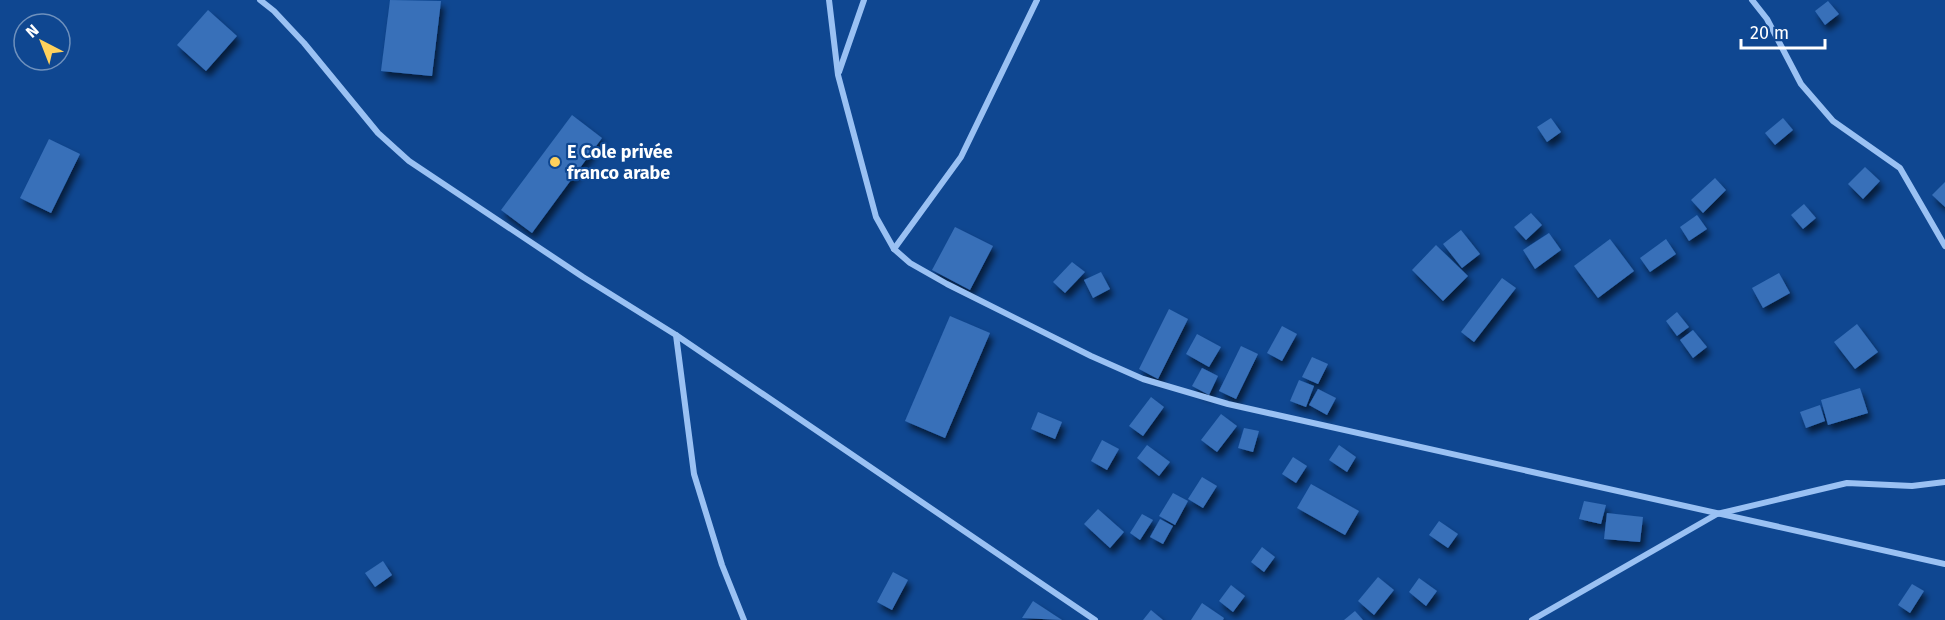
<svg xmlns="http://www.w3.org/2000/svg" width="1945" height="620" font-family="'Fira Sans',sans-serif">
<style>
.building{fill:#3870b9;filter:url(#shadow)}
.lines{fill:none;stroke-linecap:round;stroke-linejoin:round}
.minor{stroke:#9ac1f3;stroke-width:6}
.poi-dot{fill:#ffd15c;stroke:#0f4791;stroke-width:2}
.labels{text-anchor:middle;stroke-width:4.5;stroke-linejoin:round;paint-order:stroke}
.poi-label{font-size:18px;font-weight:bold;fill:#fff;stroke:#0f4791;text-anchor:start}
</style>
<defs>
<filter id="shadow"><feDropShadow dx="3.5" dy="6" stdDeviation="3" flood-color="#0009"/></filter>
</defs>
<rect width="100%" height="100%" fill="#0f4791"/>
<g class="building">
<path d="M390,0L441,1L432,76L381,71Z"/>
<path d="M1828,1L1839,14L1825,25L1815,11Z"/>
<path d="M208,10L237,36L206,71L177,45Z"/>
<path d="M572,115L602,138L532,233L501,210Z"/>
<path d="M1551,118L1561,132L1547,142L1537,127Z"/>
<path d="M1783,118L1793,130L1775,145L1765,133Z"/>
<path d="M49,139L80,154L51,213L20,198Z"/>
<path d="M1865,167L1880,181L1863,199L1848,184Z"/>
<path d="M1715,178L1726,190L1703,213L1691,200Z"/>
<path d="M1945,182V207L1932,195Z"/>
<path d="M1804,204L1816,218L1803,229L1791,215Z"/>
<path d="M1531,213L1542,225L1526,240L1514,227Z"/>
<path d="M1697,215L1707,229L1689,241L1680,227Z"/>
<path d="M955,227L993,246L970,290L932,270Z"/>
<path d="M1461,230L1480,254L1462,268L1443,244Z"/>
<path d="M1549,233L1561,250L1535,269L1523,250Z"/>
<path d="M1610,239L1634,271L1598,298L1574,266Z"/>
<path d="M1666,239L1676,254L1650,272L1640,258Z"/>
<path d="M1436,245L1468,276L1443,301L1412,270Z"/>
<path d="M1072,262L1085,272L1065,293L1053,282Z"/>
<path d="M1101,272L1110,289L1093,298L1084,280Z"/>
<path d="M1779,273L1790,293L1763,308L1752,288Z"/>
<path d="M1502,278L1516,288L1474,342L1461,332Z"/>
<path d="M1169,309L1188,319L1158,379L1139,369Z"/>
<path d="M1677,312L1689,327L1677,336L1666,321Z"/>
<path d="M950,316L990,333L945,438L905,421Z"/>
<path d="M1857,324L1878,352L1855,369L1834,342Z"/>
<path d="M1282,326L1297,334L1282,361L1267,353Z"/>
<path d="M1693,330L1707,347L1693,358L1680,340Z"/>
<path d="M1197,334L1221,347L1209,367L1186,354Z"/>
<path d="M1241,346L1258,354L1236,399L1219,391Z"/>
<path d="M1312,357L1328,364L1318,384L1302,377Z"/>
<path d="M1202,368L1218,376L1209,395L1192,386Z"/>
<path d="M1299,380L1314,386L1306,407L1290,401Z"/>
<path d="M1860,388L1868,413L1828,425L1821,400Z"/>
<path d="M1318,389L1336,398L1327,415L1309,405Z"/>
<path d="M1151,397L1164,407L1143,436L1129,426Z"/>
<path d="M1820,405L1825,421L1806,428L1800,412Z"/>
<path d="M1038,412L1062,422L1055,439L1031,429Z"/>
<path d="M1221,414L1237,426L1217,452L1201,440Z"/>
<path d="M1244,428L1259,431L1253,452L1238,448Z"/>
<path d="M1102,440L1119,449L1107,470L1091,461Z"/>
<path d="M1147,445L1170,462L1159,476L1137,458Z"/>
<path d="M1339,445L1356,457L1347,472L1329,460Z"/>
<path d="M1293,457L1307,466L1296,483L1282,474Z"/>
<path d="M1202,477L1217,486L1203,508L1188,499Z"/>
<path d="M1311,484L1359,511L1345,535L1297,508Z"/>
<path d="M1173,493L1188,501L1175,525L1159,516Z"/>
<path d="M1584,501L1606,505L1601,524L1579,519Z"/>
<path d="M1098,509L1124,532L1110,548L1084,524Z"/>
<path d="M1607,513L1643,517L1640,542L1604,539Z"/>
<path d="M1142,514L1153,520L1140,540L1130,533Z"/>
<path d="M1160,519L1173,526L1163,544L1150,537Z"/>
<path d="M1439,521L1458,534L1448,548L1429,535Z"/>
<path d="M1262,547L1275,557L1264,572L1251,562Z"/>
<path d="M383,561L392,575L375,587L365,573Z"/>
<path d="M893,572L908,580L892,610L877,602Z"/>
<path d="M1378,577L1394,590L1374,615L1358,601Z"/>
<path d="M1419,578L1437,591L1426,606L1409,592Z"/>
<path d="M1912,584L1924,591L1910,613L1898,605Z"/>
<path d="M1231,585L1245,596L1233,612L1219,601Z"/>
<path d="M1033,601L1062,620L1022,618Z"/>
<path d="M1202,603L1224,618L1223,620H1191Z"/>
<path d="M1151,610L1163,620H1143Z"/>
<path d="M1355,611L1363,620H1344Z"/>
</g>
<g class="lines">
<g class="minor">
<path d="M260,0L274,11L304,43L378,133L409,161L583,277L676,335L1095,620"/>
<path d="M829,0L838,75L876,217L894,249L910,263L947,284L1091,356L1143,379L1228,404L1945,564"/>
<path d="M1752,0L1767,19L1801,84L1833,121L1900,168L1945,246"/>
<path d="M839,72L864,0"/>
<path d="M894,249L961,157L1037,0"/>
<path d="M676,335L694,474L722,565L744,620"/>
<path d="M1532,620L1717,514L1847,483L1912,486L1945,482"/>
</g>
</g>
<circle class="poi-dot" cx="555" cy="162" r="6"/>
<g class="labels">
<g class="poi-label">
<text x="567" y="158">E Cole privée<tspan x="567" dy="21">franco arabe</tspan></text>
</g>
</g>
<g transform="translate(42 42) rotate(318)"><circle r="28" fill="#0f4791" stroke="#6f91bd" stroke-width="1.5"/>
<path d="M0-4.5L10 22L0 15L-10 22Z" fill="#ffd15c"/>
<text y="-9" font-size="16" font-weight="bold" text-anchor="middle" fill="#ffffff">N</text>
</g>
<path d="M1741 39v9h84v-9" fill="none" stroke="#ffffff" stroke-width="3"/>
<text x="1750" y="39" font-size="18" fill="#ffffff" stroke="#0f4791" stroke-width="4.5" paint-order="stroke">20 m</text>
</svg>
